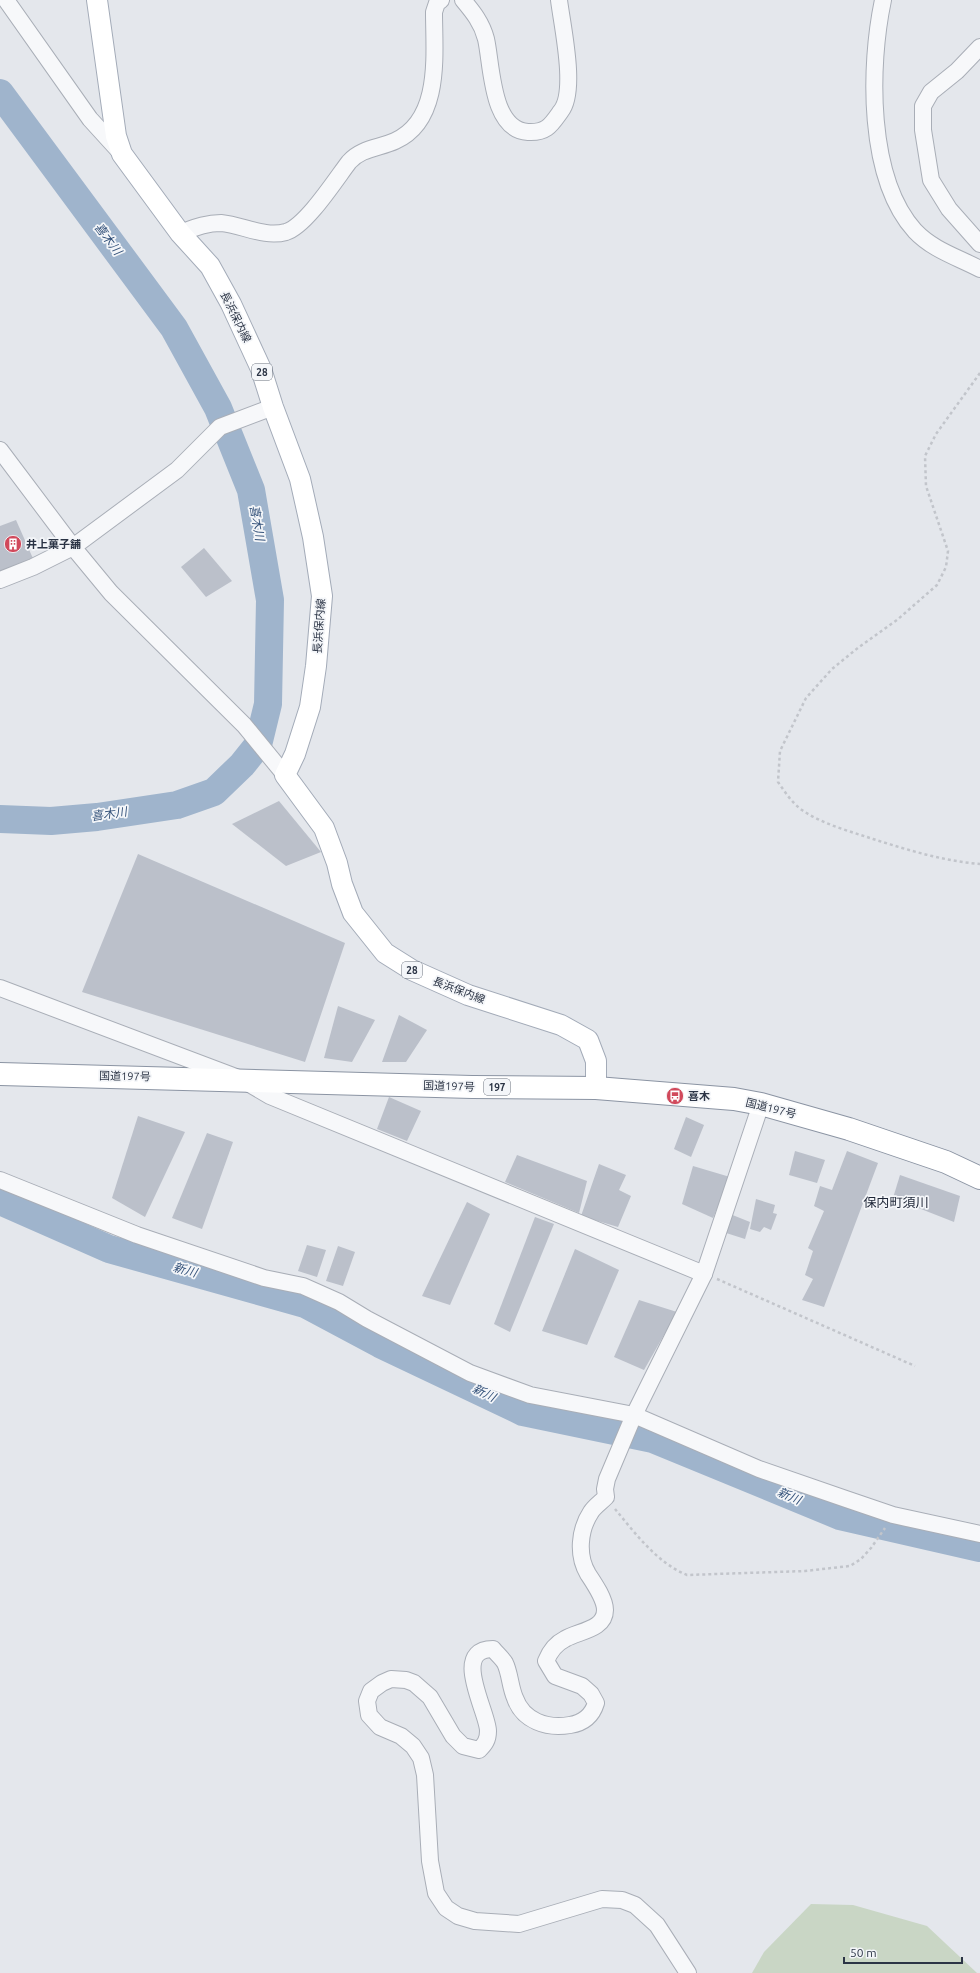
<svg xmlns="http://www.w3.org/2000/svg" width="980" height="1973" font-family="Ubuntu,'Noto Sans JP',sans-serif">
<style>
.green{fill:#c9d6c5}
.lines{fill:none;stroke-linecap:round;stroke-linejoin:round}
.river{stroke:#9fb4cc;stroke-width:28}
.building{fill:#bbc0ca}
.minor-casing{stroke:#a9aeb7;stroke-width:18}
.major-casing{stroke:#a3abb8;stroke-width:22}
.highway-casing{stroke:#8b94a3;stroke-width:24}
.path{stroke:#c2c5cb;stroke-width:2.5;stroke-dasharray:3 3;stroke-linecap:butt}
.minor{stroke:#f7f8fa;stroke-width:16}
.major{stroke:#fff;stroke-width:20}
.highway{stroke:#fff;stroke-width:22}
.labels{text-anchor:middle;stroke-width:3.5;stroke-linejoin:round;paint-order:stroke}
.shield{fill:#f4f6f9;stroke:#676e7b;stroke-width:1}
.shield-label{font-size:10px;font-weight:bold;fill:#2b3445}
.street-label{font-size:11px;fill:#2b3445;stroke:#f4f6f9}
.poi-label{font-size:11px;font-weight:bold;fill:#2b3445;stroke:#f4f6f9;text-anchor:start}
.water-label{font-size:12px;font-style:italic;fill:#34527a;stroke:#f4f6f9}
.quarter-label{font-size:13px;fill:#1d2536;stroke:#f4f6f9}
</style>
<rect width="100%" height="100%" fill="#e4e7ec"/>
<path class="green" d="M811,1904L853,1905L927,1926L977,1973H752L764,1952Z"/>
<g class="lines">
<g class="river">
<path d="M0,93L174,328L218,408L251,490L270,600L268,704L258,745L242,765L214,792L177,805L97,817L51,821L0,819"/>
<path d="M0,1201L109,1249L305,1304L380,1344L523,1412L653,1439L840,1516L980,1548"/>
</g>
</g>
<g class="building">
<path d="M16,520L35,563L0,572V526Z"/>
<path d="M204,548L232,581L206,597L181,567Z"/>
<path d="M279,801L321,852L286,866L232,824Z"/>
<path d="M138,854L345,943L305,1062L82,992Z"/>
<path d="M338,1006L375,1020L352,1062L324,1058Z"/>
<path d="M399,1015L427,1030L406,1062H382Z"/>
<path d="M389,1097L421,1111L407,1141L377,1129Z"/>
<path d="M138,1116L185,1132L145,1217L112,1198Z"/>
<path d="M686,1117L704,1125L691,1157L674,1149Z"/>
<path d="M207,1133L233,1142L202,1229L172,1218Z"/>
<path d="M795,1151L825,1160L817,1183L789,1175Z"/>
<path d="M847,1151L878,1163L824,1307L802,1300L813,1279L805,1275L813,1251L808,1248L824,1211L814,1206L820,1186L832,1190Z"/>
<path d="M517,1155L587,1181L579,1213L505,1182Z"/>
<path d="M599,1164L626,1175L619,1190L631,1196L618,1227L581,1216Z"/>
<path d="M693,1166L730,1177L713,1218L682,1204Z"/>
<path d="M900,1175L960,1196L954,1222L893,1198Z"/>
<path d="M756,1199L775,1205L773,1213L777,1214L771,1230L764,1227L760,1232L750,1229Z"/>
<path d="M467,1202L490,1214L450,1305L422,1296Z"/>
<path d="M730,1214L750,1222L745,1239L723,1232Z"/>
<path d="M535,1217L554,1224L510,1332L494,1324Z"/>
<path d="M307,1245L326,1250L317,1277L298,1271Z"/>
<path d="M338,1246L355,1252L343,1286L326,1281Z"/>
<path d="M575,1249L619,1270L587,1345L542,1331Z"/>
<path d="M639,1300L677,1312L644,1370L614,1357Z"/>
</g>
<g class="lines">
<defs>
<g id="minor">
<path d="M6,0L90,119L120,152"/>
<path d="M463,0C473,12 482,23 486,39C492,65 491,130 528,132C547,133 551,125 561,111C577,91 562,25 559,0"/>
<path d="M883,0C869,66 867,178 915,231C933,250 957,257 980,269"/>
<path d="M980,47L957,71L931,92L923,106V130L931,180L949,209L980,244"/>
<path d="M180,233C194,228 206,223 221,223C243,225 264,238 286,232C306,226 336,179 349,162C361,148 380,148 395,141C442,120 434,54 434,12L437,3L441,0"/>
<path d="M0,450L73,547L177,470L220,427L273,407"/>
<path d="M0,580L33,567L73,547L111,593L244,725L285,775"/>
<path d="M0,988L241,1079L270,1096L704,1274"/>
<path d="M0,1180L137,1235L264,1278L303,1286L339,1302L367,1319L470,1373L530,1395L634,1415L759,1469L846,1499L893,1515L980,1534"/>
<path d="M688,1973L657,1925L635,1905L622,1900L602,1899L519,1924L475,1921L458,1916L446,1908L436,1893L430,1861L425,1775L421,1758L413,1746L401,1736L380,1727L369,1715L367,1701L371,1691L382,1683L391,1679L406,1680L414,1683L430,1697L453,1736L463,1746L479,1750C485,1744 488,1740 488,1731C488,1712 450,1649 493,1649C496,1653 502,1658 505,1663C510,1673 510,1687 515,1698C523,1721 547,1729 570,1725C583,1723 592,1716 596,1703L591,1694L582,1686L555,1676L546,1661C550,1651 555,1644 565,1639C578,1631 605,1630 605,1610C605,1599 594,1583 588,1574C577,1556 579,1530 591,1512C594,1507 601,1502 606,1497L605,1489L607,1479L634,1415L704,1274L761,1104"/>
</g>
<path id="major" d="M97,0L116,136L122,154L180,233L210,266L231,304L261,369L273,407L300,479L313,537L322,596L316,666L310,707L295,754L285,775L324,828L337,863L342,884L353,913L385,953L412,970L468,995L561,1025L588,1040L596,1061V1088"/>
<path id="highway" d="M0,1074L472,1087L596,1088L734,1099L761,1104L849,1129L946,1162L980,1178"/>
</defs>
<use href="#minor" class="minor-casing"/>
<use href="#major" class="major-casing"/>
<use href="#highway" class="highway-casing"/>
<g class="path">
<path d="M980,373L936,434L925,456L926,486L948,551L946,567L937,585L897,620L859,647L832,669L806,698L780,751L778,782C785,792 792,803 802,810C822,824 849,831 873,839C908,850 943,861 980,864"/>
<path d="M717,1279L915,1366"/>
<path d="M615,1509C635,1533 657,1563 687,1575L805,1571L850,1566L861,1559L871,1548L885,1528"/>
</g>
<use href="#minor" class="minor"/>
<use href="#major" class="major"/>
<use href="#highway" class="highway"/>
</g>
<defs>
<symbol id="building-disc" viewBox="-11 -11 22 22"><circle r="9.5" fill="#d1495b" stroke="#f4f6f9"/><path d="M-4-6H4V6H1V3H-1V6H-4ZM-2.5-4.3h1.7v1.8h-1.7ZM.8-4.3h1.7v1.8H.8ZM-2.5-1h1.7V.8h-1.7ZM.8-1h1.7V.8H.8Z" fill="#fff"/></symbol>
<symbol id="bus-disc" viewBox="-11 -11 22 22"><circle r="9.5" fill="#d1495b" stroke="#f4f6f9"/><path d="M-5-6H5V4H4V6H2V4H-2V6H-4V4H-5ZM-3.5-4V0h7V-4ZM-3.5 1.2v1.5H-2V1.2ZM2 1.2v1.5H3.5V1.2Z" fill="#fff"/></symbol>
</defs>
<g fill-rule="evenodd">
<use href="#building-disc" x="3" y="534" width="20" height="20"/>
<use href="#bus-disc" x="665" y="1086" width="20" height="20"/>
</g>
<g class="labels">
<g class="shield">
<rect x="252" y="364" width="20" height="16" rx="3"/>
<rect x="402" y="962" width="20" height="16" rx="3"/>
<rect x="484" y="1079" width="26" height="16" rx="3"/>
</g>
<g class="shield-label">
<text x="262" y="376">28</text>
<text x="412" y="974">28</text>
<text x="497" y="1091">197</text>
</g>
<g class="street-label">
<text transform="translate(236 317) rotate(64)" y="4">長浜保内線</text>
<text transform="translate(319 626) rotate(-86)" y="4">長浜保内線</text>
<text transform="translate(459 990) rotate(21)" y="4">長浜保内線</text>
<text transform="translate(125 1076) rotate(1)" y="4">国道197号</text>
<text transform="translate(449 1086) rotate(2)" y="4">国道197号</text>
<text transform="translate(771 1108) rotate(14)" y="4">国道197号</text>
</g>
<g class="poi-label">
<text x="26" y="548">井上菓子舗</text>
<text x="688" y="1100">喜木</text>
</g>
<g class="water-label">
<text transform="translate(108 239) rotate(53)" y="4">喜木川</text>
<text transform="translate(257 523) rotate(80)" y="4">喜木川</text>
<text transform="translate(109 814) rotate(-8)" y="4">喜木川</text>
<text transform="translate(185 1270) rotate(16)" y="4">新川</text>
<text transform="translate(484 1393) rotate(26)" y="4">新川</text>
<text transform="translate(789 1496) rotate(23)" y="4">新川</text>
</g>
<g class="quarter-label">
<text x="896" y="1207">保内町須川</text>
</g>
</g>
<path d="M844 1957v6h118v-6" fill="none" stroke="#2b3445" stroke-width="2"/>
<text x="850" y="1957" font-size="12" fill="#2b3445" stroke="#f4f6f9" stroke-width="3" paint-order="stroke">50 m</text>
</svg>
